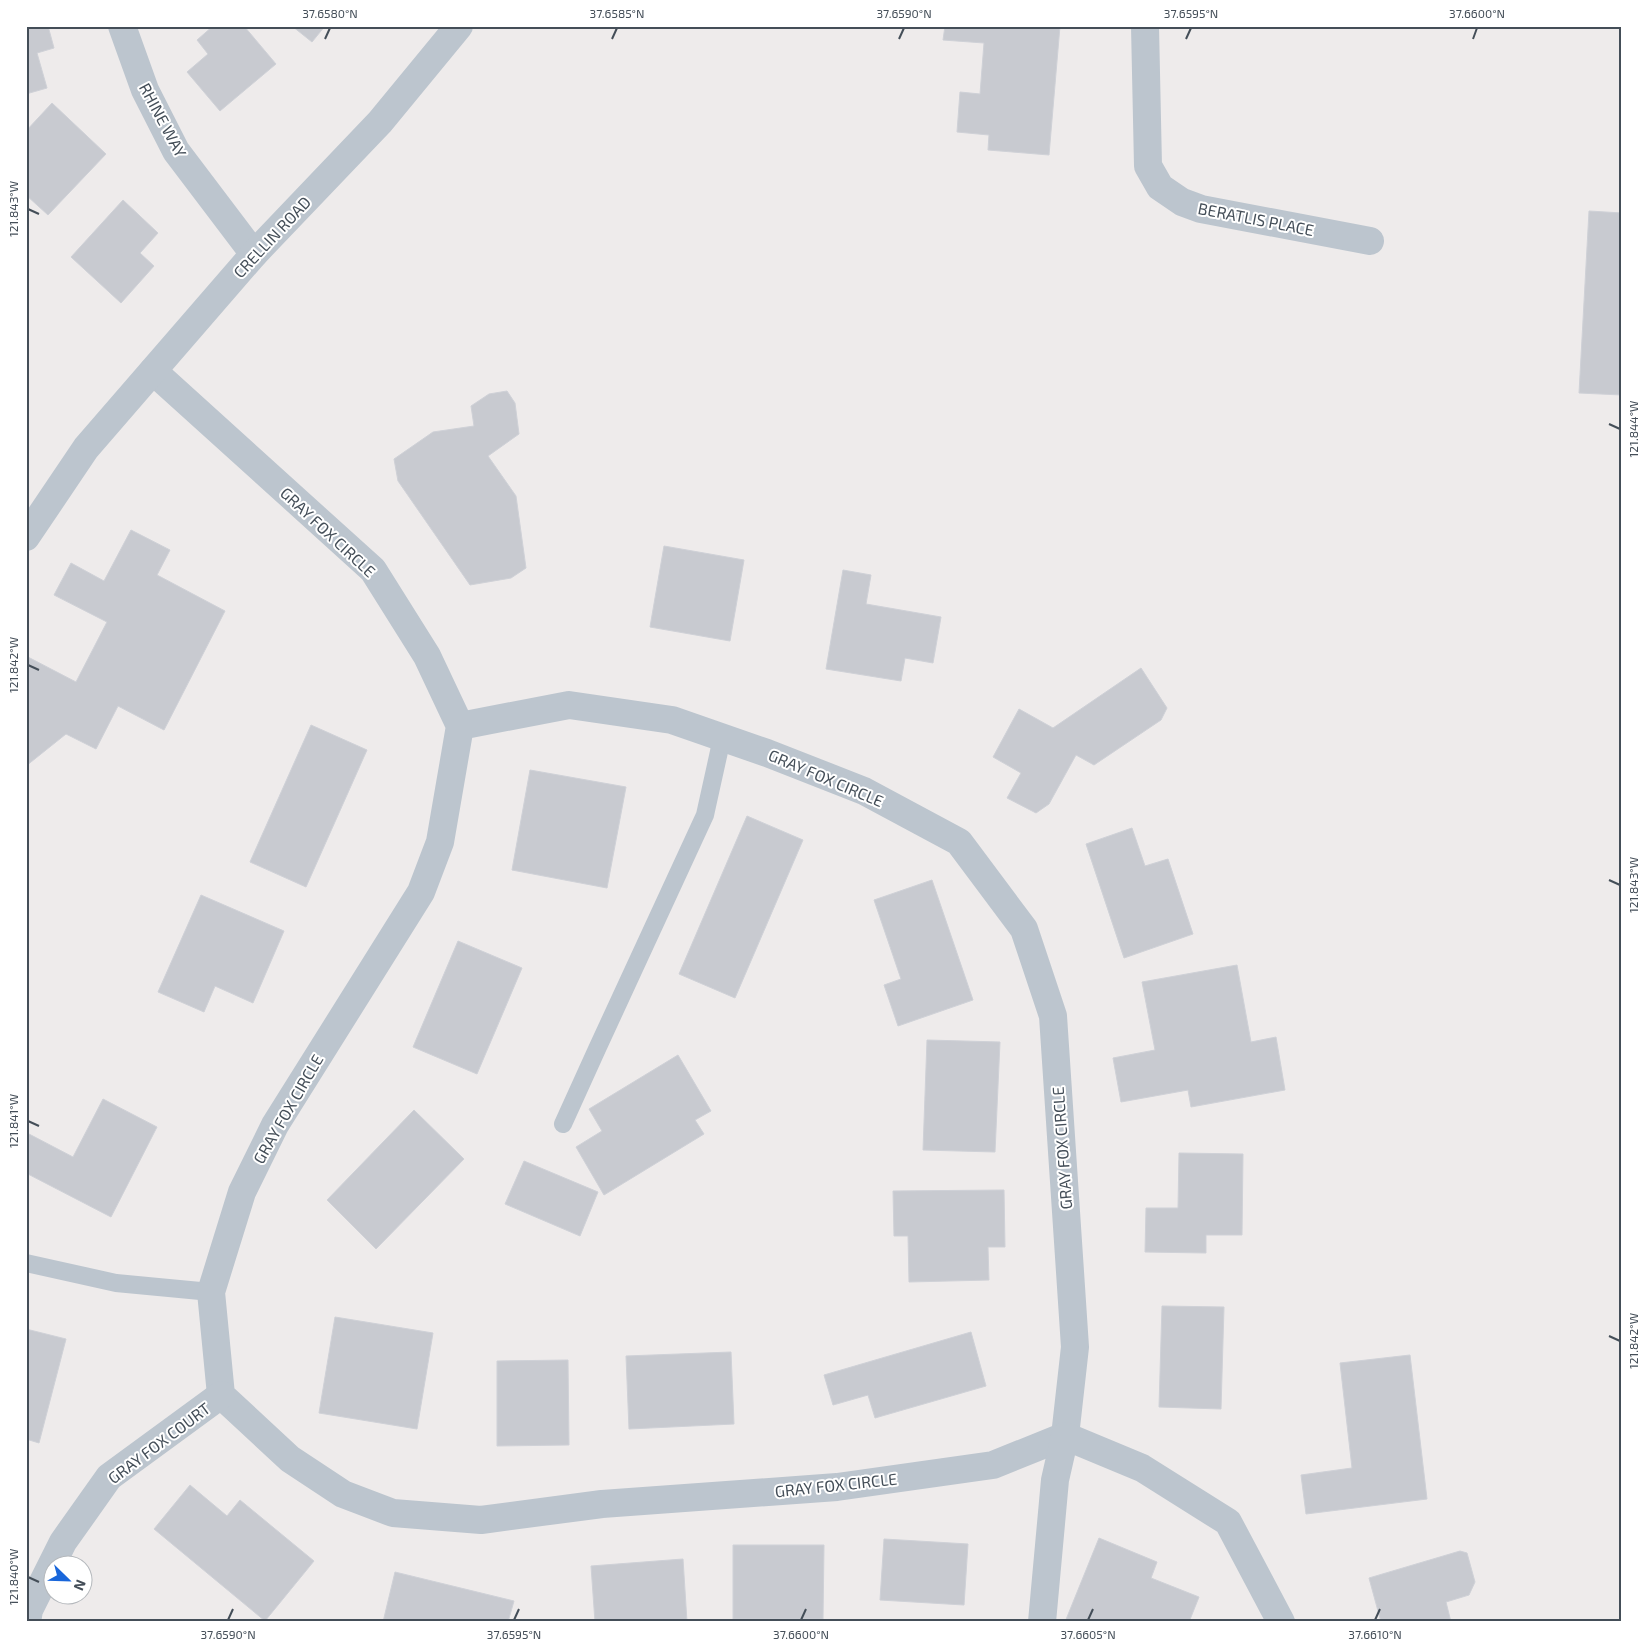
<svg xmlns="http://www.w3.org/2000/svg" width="1648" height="1648" font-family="'Exo 2',sans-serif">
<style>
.building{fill:#c8cad0;stroke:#cfd1d7}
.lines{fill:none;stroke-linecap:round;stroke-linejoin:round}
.lane{stroke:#bcc5ce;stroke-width:18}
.street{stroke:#bcc5ce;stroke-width:28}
.ticks{fill:none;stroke:#444e58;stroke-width:2}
.labels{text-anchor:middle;stroke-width:4;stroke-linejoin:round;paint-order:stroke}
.street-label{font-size:16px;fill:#444e58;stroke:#fff}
.neatline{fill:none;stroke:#444e58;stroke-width:2}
.ticks-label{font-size:12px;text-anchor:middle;fill:#444e58}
</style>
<rect width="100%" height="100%" fill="#eeebeb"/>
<g class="building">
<path d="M26,26H48L54,48L37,53L47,88L26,94Z"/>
<path d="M213,26H244L276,64L220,111L187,72L208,54L197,40Z"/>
<path d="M292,26H325L312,42Z"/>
<path d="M945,26H1060L1049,155L988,150L989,135L957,132L960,92L980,94L984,43L943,40Z"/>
<path d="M52,103L106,154L48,215L26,195V131Z"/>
<path d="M123,200L158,233L140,253L154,266L121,303L71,257Z"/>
<path d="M1589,211L1622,213V395L1579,393Z"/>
<path d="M507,391L515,403L519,434L488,456L516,496L526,568L511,578L470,585L398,481L394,459L433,432L474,426L471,406L489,394Z"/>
<path d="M131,530L170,550L157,575L225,611L164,730L118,706L96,749L66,734L26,766V656L76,682L107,622L54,595L71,563L104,581Z"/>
<path d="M664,546L744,560L730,641L650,627Z"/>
<path d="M843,570L871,575L866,604L941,617L933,663L905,658L901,681L826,669Z"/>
<path d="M1141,668L1167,708L1161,720L1094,765L1076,755L1049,804L1036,813L1007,798L1021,773L993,757L1019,709L1053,728Z"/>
<path d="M311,725L367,750L306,887L250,862Z"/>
<path d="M530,770L626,787L607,888L512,870Z"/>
<path d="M747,816L803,840L735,998L679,974Z"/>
<path d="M1132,828L1145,866L1168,859L1193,934L1124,958L1086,844Z"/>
<path d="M932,880L973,1000L898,1026L884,985L901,979L874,900Z"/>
<path d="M201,895L284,931L253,1003L215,986L204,1012L158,992Z"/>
<path d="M458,941L522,968L477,1074L413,1047Z"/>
<path d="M1237,965L1251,1042L1276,1037L1285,1090L1191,1107L1188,1090L1121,1102L1113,1058L1155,1050L1142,982Z"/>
<path d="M927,1040L1000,1042L995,1152L923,1150Z"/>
<path d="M678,1055L711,1111L695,1120L704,1134L604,1195L576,1147L602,1131L589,1109Z"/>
<path d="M103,1099L157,1127L111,1217L26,1173V1139L29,1134L73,1157Z"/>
<path d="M414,1110L464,1159L376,1249L327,1200Z"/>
<path d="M1179,1153L1243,1154L1242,1235H1206V1253L1145,1252L1146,1208H1178Z"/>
<path d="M524,1161L598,1192L580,1236L505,1204Z"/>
<path d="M1004,1190L1005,1247H988L989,1280L909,1282L908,1236H894L893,1191Z"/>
<path d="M1162,1306L1224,1307L1221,1409L1159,1407Z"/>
<path d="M335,1317L433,1333L417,1429L319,1413Z"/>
<path d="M26,1329L66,1339L39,1443L26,1439Z"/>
<path d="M971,1332L986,1386L875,1418L868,1395L833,1405L824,1375Z"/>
<path d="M731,1352L734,1424L629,1429L626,1356Z"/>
<path d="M1410,1355L1427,1499L1306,1514L1301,1475L1352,1468L1340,1363Z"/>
<path d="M568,1360L569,1445L497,1446V1361Z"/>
<path d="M190,1485L227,1516L240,1500L314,1561L265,1621L154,1529Z"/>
<path d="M1099,1538L1157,1562L1151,1578L1199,1597L1189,1622H1065Z"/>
<path d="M884,1539L968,1544L964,1605L880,1600Z"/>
<path d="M733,1545H824L823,1619H733Z"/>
<path d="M1460,1551L1467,1553L1475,1582L1469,1595L1446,1602L1451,1622H1381L1369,1578Z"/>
<path d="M683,1559L687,1622H595L591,1566Z"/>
<path d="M395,1572L514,1601L508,1622H383Z"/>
</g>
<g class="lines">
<g class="lane">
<path d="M563,1124L597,1049L705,815L722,738"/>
<path d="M26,1263L116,1283L211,1292"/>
</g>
<g class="street">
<path d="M122,26L145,90L176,151L254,254"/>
<path d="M1145,26L1148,166L1160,187L1182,202L1201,209L1370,241"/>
<path d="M153,371L373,570L427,656L460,726L440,842L421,892L275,1125L242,1192L211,1292L221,1395L290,1459L343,1494L393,1513L481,1520L602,1504L837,1487L993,1465L1065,1436L1075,1347L1053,1016L1024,929L959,842L864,791L767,753L672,720L569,705L460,726"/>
<path d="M26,537L86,448L254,254L380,122L459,26"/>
<path d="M27,1622L29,1610L63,1542L109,1477L221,1395"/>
<path d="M1042,1622L1055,1480L1065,1436L1142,1468L1228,1522L1281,1622"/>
</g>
</g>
<path class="ticks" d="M325,39L330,28M612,39L617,28M899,39L904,28M1186,39L1191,28M1473,39L1477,28M28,209L39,214M1609,424L1620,429M28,665L39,670M1609,880L1620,885M28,1121L39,1126M1609,1336L1620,1341M28,1577L39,1582M228,1620L233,1609M514,1620L519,1609M801,1620L806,1609M1088,1620L1093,1609M1375,1620L1380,1609"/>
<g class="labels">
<g class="street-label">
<text transform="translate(163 120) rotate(62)" y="6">RHINE WAY</text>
<text transform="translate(1256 219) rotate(11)" y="6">BERATLIS PLACE</text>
<text transform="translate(272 237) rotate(-47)" y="6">CRELLIN ROAD</text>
<text transform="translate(328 532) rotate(43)" y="6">GRAY FOX CIRCLE</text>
<text transform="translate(826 778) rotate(23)" y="6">GRAY FOX CIRCLE</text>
<text transform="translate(288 1109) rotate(-60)" y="6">GRAY FOX CIRCLE</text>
<text transform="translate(1062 1148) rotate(-94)" y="6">GRAY FOX CIRCLE</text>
<text transform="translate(159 1443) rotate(-37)" y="6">GRAY FOX COURT</text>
<text transform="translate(836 1485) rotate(-6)" y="6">GRAY FOX CIRCLE</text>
</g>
</g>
<rect width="1648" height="1648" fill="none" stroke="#ffffff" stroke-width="55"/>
<g transform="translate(68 1580) rotate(113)"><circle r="24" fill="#ffffff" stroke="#b4b8bc"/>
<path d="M0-4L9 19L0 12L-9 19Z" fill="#1966da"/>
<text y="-8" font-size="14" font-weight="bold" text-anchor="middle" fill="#444e58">N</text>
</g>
<rect x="28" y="28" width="1592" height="1592" class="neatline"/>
<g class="ticks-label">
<text x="330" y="18">37.6580°N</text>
<text x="617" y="18">37.6585°N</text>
<text x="904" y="18">37.6590°N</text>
<text x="1191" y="18">37.6595°N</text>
<text x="1477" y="18">37.6600°N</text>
<text transform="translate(14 209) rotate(-90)" y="4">121.843°W</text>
<text transform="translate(1634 429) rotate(-90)" y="4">121.844°W</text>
<text transform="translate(14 665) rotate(-90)" y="4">121.842°W</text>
<text transform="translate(1634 885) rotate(-90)" y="4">121.843°W</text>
<text transform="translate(14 1121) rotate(-90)" y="4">121.841°W</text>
<text transform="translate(1634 1341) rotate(-90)" y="4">121.842°W</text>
<text transform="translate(14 1577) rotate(-90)" y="4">121.840°W</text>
<text x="228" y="1639">37.6590°N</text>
<text x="514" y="1639">37.6595°N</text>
<text x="801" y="1639">37.6600°N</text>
<text x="1088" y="1639">37.6605°N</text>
<text x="1375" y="1639">37.6610°N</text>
</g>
</svg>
